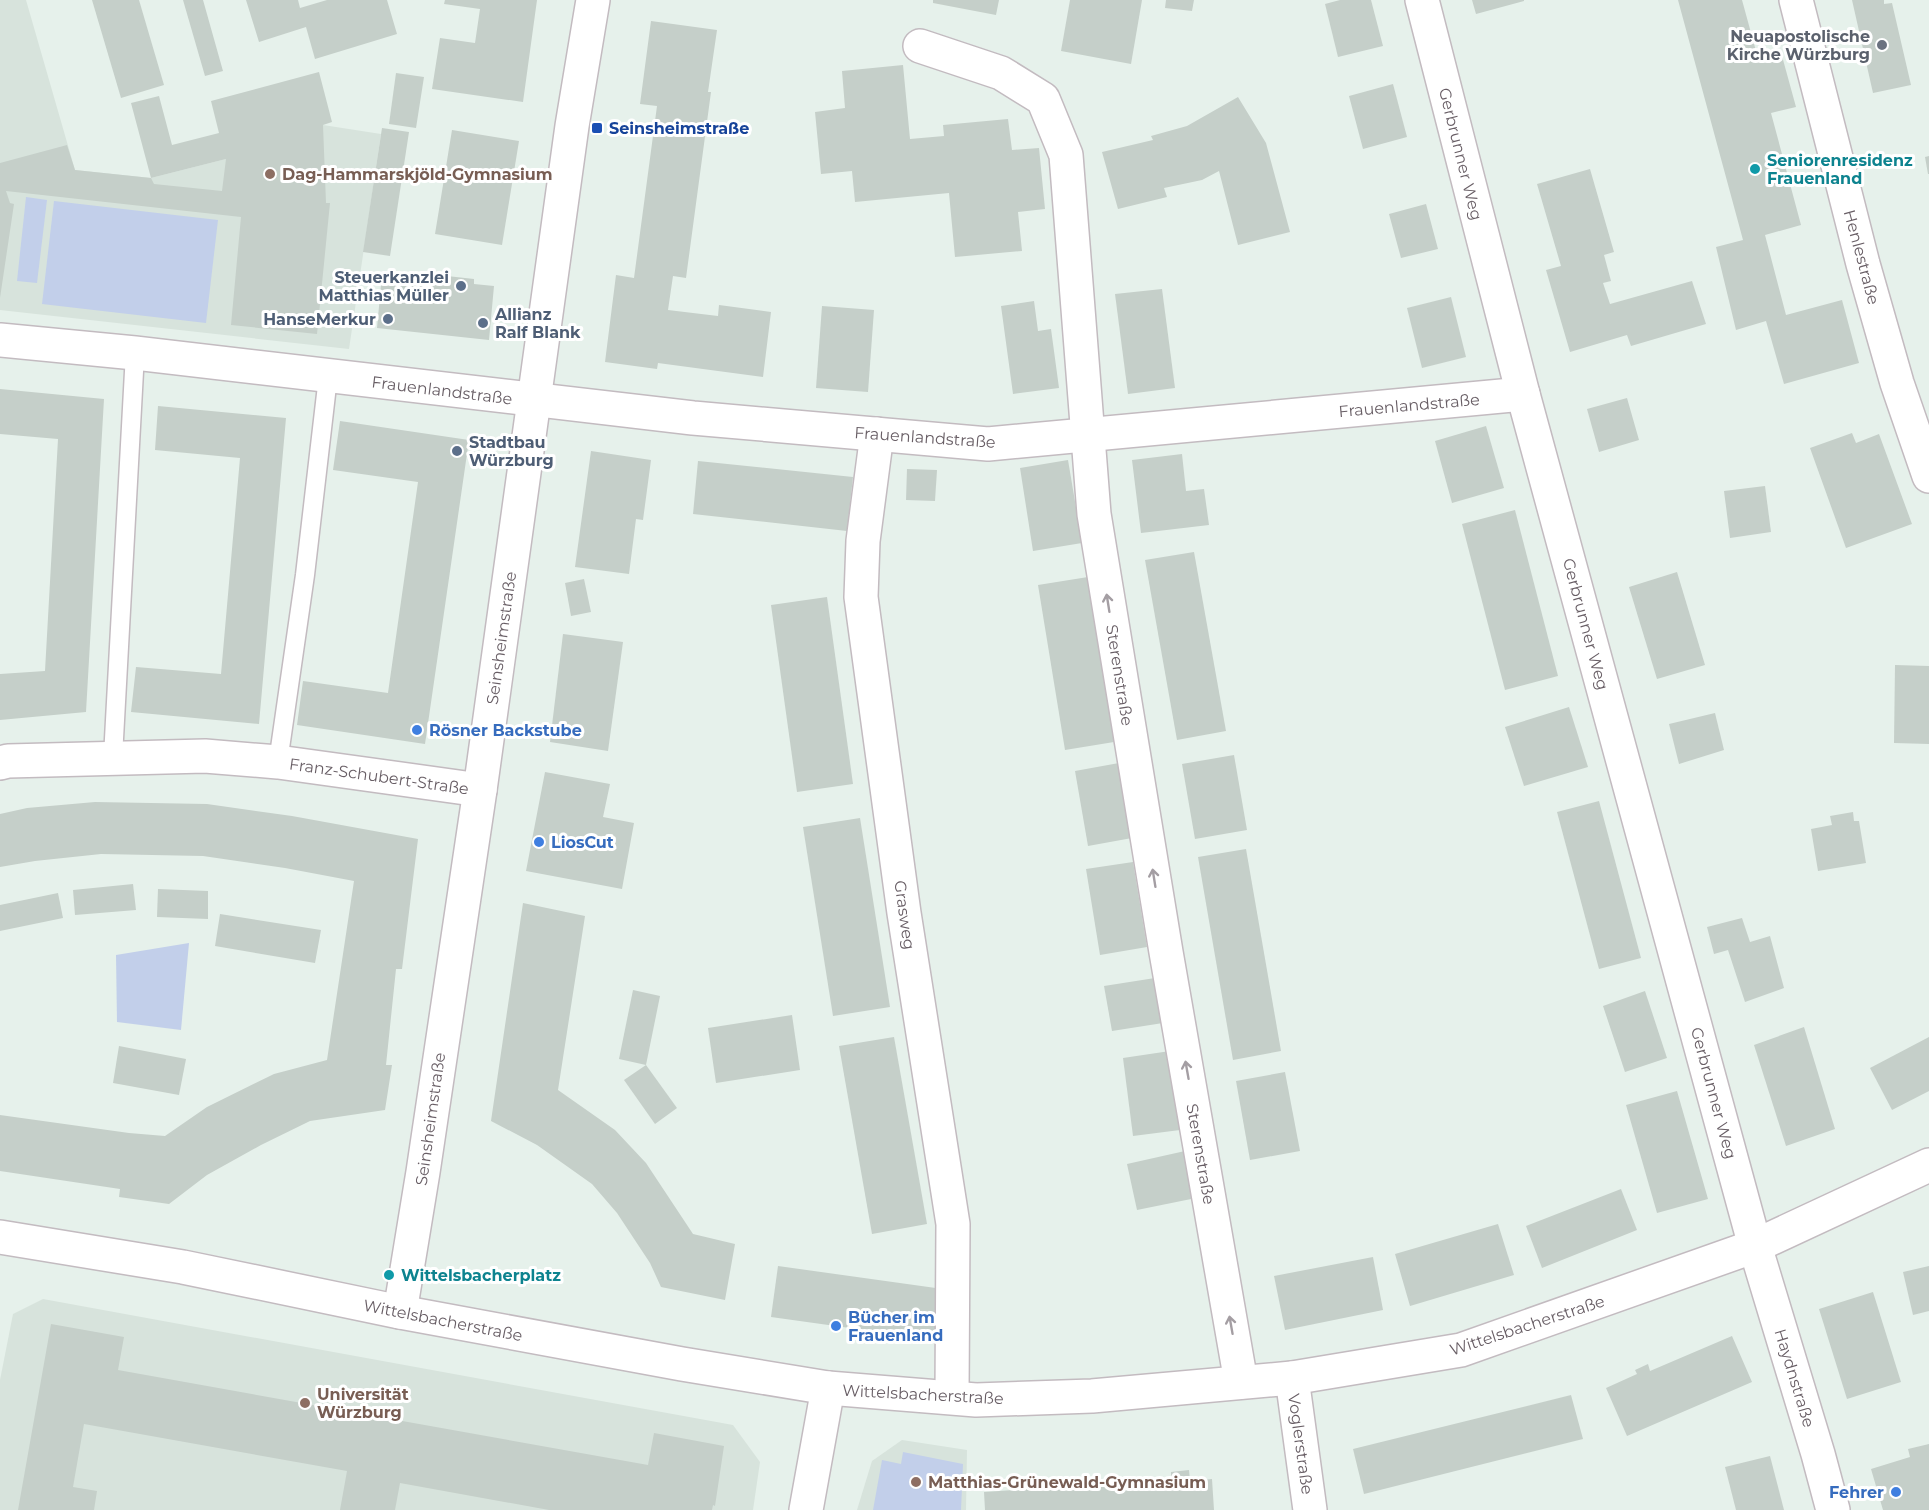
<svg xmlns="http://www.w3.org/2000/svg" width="1929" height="1510" font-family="Montserrat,sans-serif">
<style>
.education{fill:#d7e3dc}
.green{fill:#c2cfea}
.building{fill:#c5cfc9;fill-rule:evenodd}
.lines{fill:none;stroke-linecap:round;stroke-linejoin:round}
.service-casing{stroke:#c3bbc0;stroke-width:21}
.minor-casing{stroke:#c3bbc0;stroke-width:36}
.tertiary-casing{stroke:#c3bbc0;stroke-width:36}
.service{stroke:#fff;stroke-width:18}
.minor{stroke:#fff;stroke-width:33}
.tertiary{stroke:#fff;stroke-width:33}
.oneway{stroke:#a49ea3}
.worship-dot{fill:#6b7280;stroke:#fff;stroke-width:2}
.transit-dot{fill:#1a4fb4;stroke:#fff;stroke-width:2}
.culture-dot{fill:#0f9aa8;stroke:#fff;stroke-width:2}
.education-dot{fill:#8d6e63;stroke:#fff;stroke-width:2}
.service-dot{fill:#5c6f8a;stroke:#fff;stroke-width:2}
.shop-dot{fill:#3f7fe0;stroke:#fff;stroke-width:2}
.labels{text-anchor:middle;stroke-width:6;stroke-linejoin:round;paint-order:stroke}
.worship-label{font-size:16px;font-weight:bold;fill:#5b616d;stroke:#fff;text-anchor:end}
.transit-label{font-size:16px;font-weight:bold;fill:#164399;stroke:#fff;text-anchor:start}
.street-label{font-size:16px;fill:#685e65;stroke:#fff}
.culture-label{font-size:16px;font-weight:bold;fill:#0d838f;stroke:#fff;text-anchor:start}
.education-label{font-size:16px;font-weight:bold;fill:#785e54;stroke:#fff;text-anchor:start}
.service-label{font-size:16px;font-weight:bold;fill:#4e5e75;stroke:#fff;text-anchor:end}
.shop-label{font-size:16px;font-weight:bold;fill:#366cbe;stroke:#fff;text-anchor:start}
</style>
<rect width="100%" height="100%" fill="#e6f1eb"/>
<g class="education">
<path d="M0,0H26L75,170L151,178L226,159L276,138L323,125L381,134L349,349L0,310Z"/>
<path d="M43,1299L733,1425L760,1462L753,1510H0V1380L13,1314Z"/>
<path d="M902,1440L967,1450L966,1510H857L872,1461Z"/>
</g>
<g class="green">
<path d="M26,197L47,200L37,283L17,281Z"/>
<path d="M54,201L218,220L206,323L42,304Z"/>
<path d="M189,943L181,1030L117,1022L116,955Z"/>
<path d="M903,1452L963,1464L961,1510H873L882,1460L901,1464Z"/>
</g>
<g class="building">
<path d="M92,0H139L164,85L121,98Z"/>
<path d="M183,0H203L223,71L205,76Z"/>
<path d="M246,0H298L300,8L327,0H387L397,34L315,59L306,27L259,42Z"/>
<path d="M445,0H537L523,102L432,89L440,38L475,43L480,9L444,4Z"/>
<path d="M933,0H999L996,15L933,3Z"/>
<path d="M1070,0H1142L1131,64L1061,51Z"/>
<path d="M1166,0H1194L1192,11L1165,8Z"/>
<path d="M1340,0H1371L1383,46L1338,57L1325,4Z"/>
<path d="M1472,0H1524V1L1476,14Z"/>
<path d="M1678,0H1742L1759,62L1782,56L1796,107L1771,113L1801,225L1765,235L1786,315L1842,300L1859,363L1784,384L1766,321L1736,330L1716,247L1743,240Z"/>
<path d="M1852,0H1884V4L1892,3L1911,85L1873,93Z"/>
<path d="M651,21L717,30L708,92H711L686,278L673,276L668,310L718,316L719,305L771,312L763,377L658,363L657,369L605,362L616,275L634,278L657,106L640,104Z"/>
<path d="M903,65L910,139L944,136L943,125L1008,119L1012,150L1039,148L1045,209L1018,212L1022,251L955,257L949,193L855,202L852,171L821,174L815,112L845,108L842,71Z"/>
<path d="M319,72L332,122L323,125L326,203H330L317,334L231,325L241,217L6,191L10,203L14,204L0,298V163L67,145L75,170L151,178L131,103L159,96L172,145L219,133L211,101ZM226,159L222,191L154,184L151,178Z"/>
<path d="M396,73L424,77L416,128L389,124Z"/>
<path d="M1393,84L1407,137L1363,149L1349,96Z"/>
<path d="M1238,97L1266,143L1290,232L1238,245L1219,171L1202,180L1164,188L1167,197L1118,209L1102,152L1153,140L1151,136L1187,126Z"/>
<path d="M382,128L409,132L390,256L363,252Z"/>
<path d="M452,130L519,141L502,245L435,234Z"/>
<path d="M1929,156V174H1928L1925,157Z"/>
<path d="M1590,169L1614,252L1604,255L1611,281L1603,283L1610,304L1692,281L1706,324L1631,346L1627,335L1570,352L1546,270L1561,266L1537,184Z"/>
<path d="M1426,204L1438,249L1401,258L1389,214Z"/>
<path d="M411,272L474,279V284L494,286L489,340L377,328L382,274L411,277Z"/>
<path d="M1162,289L1175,388L1128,394L1115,294Z"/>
<path d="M1451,297L1466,357L1422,368L1407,308Z"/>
<path d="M1034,301L1038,331L1051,329L1059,388L1013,394L1001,306Z"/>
<path d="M822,306L874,310L868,392L816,388Z"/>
<path d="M0,389L104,399L86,712L0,720V674L45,671L58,439L0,434Z"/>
<path d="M1627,398L1639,440L1599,452L1587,409Z"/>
<path d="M158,406L286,418L259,724L131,712L136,667L221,674L240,458L155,450Z"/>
<path d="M340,421L469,440L425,744L297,725L303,681L388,693L418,482L333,470Z"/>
<path d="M1486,426L1504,488L1452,503L1435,441Z"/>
<path d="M1852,433L1856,443L1879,434L1912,524L1846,548L1810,448Z"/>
<path d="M591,451L651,460L643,520L636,519L629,574L575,567Z"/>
<path d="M1182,454L1186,491L1204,489L1209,525L1141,533L1132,460Z"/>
<path d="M1068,460L1082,543L1033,551L1020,468Z"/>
<path d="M698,461L853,477L847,531L693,514Z"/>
<path d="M907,469L937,470L935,501L906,500Z"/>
<path d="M1765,486L1771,532L1730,538L1724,491Z"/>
<path d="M1515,510L1558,676L1505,690L1462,524Z"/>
<path d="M1194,552L1226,731L1177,740L1145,560Z"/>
<path d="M1677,572L1705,665L1657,679L1629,587Z"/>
<path d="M1088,577L1114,742L1065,750L1038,585Z"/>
<path d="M584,579L591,612L571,616L565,583Z"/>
<path d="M827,597L853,784L797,792L771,605Z"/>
<path d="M563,634L623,642L608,751L550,742Z"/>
<path d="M1895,665L1929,666V744L1894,743Z"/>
<path d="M1569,707L1588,767L1524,786L1505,727Z"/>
<path d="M1715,713L1724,750L1679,764L1669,724Z"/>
<path d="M1234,755L1247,830L1195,839L1182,764Z"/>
<path d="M1119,763L1132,838L1088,846L1075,771Z"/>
<path d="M545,772L610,784L603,817L634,823L622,889L526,871Z"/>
<path d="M1599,801L1641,958L1599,969L1557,812Z"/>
<path d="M95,802L207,804L292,816L418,839L402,969H396L386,1065H392L385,1110L310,1121L261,1145L207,1175L169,1204L119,1197L120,1189L0,1171V1115L129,1133L165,1136L207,1107L274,1074L327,1060L354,881L285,868L203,856L101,854L35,861L0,867V814L27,808Z"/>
<path d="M1853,812L1854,821H1859L1866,863L1818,871L1811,829L1832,825L1830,816Z"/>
<path d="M860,818L890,1007L833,1016L803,827Z"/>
<path d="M1246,849L1281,1051L1233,1060L1198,857Z"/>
<path d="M1133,862L1147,947L1100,955L1086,869Z"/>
<path d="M133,884L136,910L75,915L73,890Z"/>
<path d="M158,889L208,891V919L157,917Z"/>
<path d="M58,893L63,918L0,931V905Z"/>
<path d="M523,903L585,916L558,1090L615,1130L646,1163L693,1234L735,1244L725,1300L661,1287L650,1263L617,1213L592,1184L537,1145L491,1121Z"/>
<path d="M220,914L321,930L315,963L215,946Z"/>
<path d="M1742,918L1750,942L1770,936L1784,988L1745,1002L1728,950L1714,954L1707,927Z"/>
<path d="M1155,978L1163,1023L1112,1031L1104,986Z"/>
<path d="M633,990L660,996L646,1065L619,1059Z"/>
<path d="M1645,991L1667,1058L1625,1072L1603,1006Z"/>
<path d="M792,1015L800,1070L716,1083L708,1028Z"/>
<path d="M1804,1027L1835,1129L1786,1146L1754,1045Z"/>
<path d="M894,1037L927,1224L872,1234L839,1046Z"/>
<path d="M1929,1037V1091L1892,1110L1870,1068Z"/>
<path d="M119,1046L186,1059L179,1095L113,1083Z"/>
<path d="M1170,1051L1180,1130L1133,1136L1123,1058Z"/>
<path d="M646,1065L677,1108L655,1124L624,1080Z"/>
<path d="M1285,1072L1300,1151L1250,1160L1236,1081Z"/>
<path d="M1677,1091L1708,1199L1657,1213L1626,1105Z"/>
<path d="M1185,1151L1196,1198L1137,1210L1127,1164Z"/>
<path d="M1621,1189L1637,1230L1542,1268L1526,1226Z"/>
<path d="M1498,1224L1514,1275L1410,1306L1395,1254Z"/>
<path d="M1373,1257L1383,1310L1285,1330L1274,1276Z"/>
<path d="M778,1266L950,1290L943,1341L771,1317Z"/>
<path d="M1929,1266V1311L1913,1315L1903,1272Z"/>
<path d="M1873,1292L1901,1382L1847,1399L1819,1309Z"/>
<path d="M51,1324L124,1337L118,1370L648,1465L654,1433L724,1446L715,1506L713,1505L712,1510H549L400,1483L395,1510H340L347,1471L84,1424L73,1487L97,1491L94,1510H18Z"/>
<path d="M1732,1336L1752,1382L1627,1436L1606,1388L1637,1374L1635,1370L1648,1364L1650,1371Z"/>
<path d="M1571,1395L1583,1439L1364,1494L1353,1449Z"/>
<path d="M1929,1444V1510H1883L1871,1469L1910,1457L1908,1449Z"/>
<path d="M1770,1456L1784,1510H1736L1725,1467Z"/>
<path d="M1189,1470L1190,1481L1212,1479L1214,1510H985L984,1492L1171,1479V1472Z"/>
</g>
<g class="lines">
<defs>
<g id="service">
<path d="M113,757L135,353"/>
<path d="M278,762L305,575L328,377"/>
</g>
<g id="minor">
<path d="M1422,0L1523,394L1755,1246L1818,1454L1833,1510"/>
<path d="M1796,0L1863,264L1897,383L1929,476"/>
<path d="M920,46L1001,73L1043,99L1066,155L1094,514L1166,952L1241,1382"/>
<path d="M0,340L135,353L693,418L988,444L1523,394"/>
<path d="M877,434L863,541L861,597L904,913L953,1224L952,1397"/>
<path d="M0,763L8,761L205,756L278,762L480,790"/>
<path d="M1292,1378L1310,1510"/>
</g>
<g id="tertiary">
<path d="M0,1237L183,1267L400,1312L682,1364L828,1388L976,1400L1092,1396L1292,1378L1461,1350L1755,1246L1929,1165"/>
<path d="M400,1312L423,1172L480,790L572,126L593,0"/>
<path d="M806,1510L828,1388"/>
</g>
</defs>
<use href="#service" class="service-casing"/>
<use href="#minor" class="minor-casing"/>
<use href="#tertiary" class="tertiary-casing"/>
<use href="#service" class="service"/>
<use href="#minor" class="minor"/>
<use href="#tertiary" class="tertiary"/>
</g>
<defs><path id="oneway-shaft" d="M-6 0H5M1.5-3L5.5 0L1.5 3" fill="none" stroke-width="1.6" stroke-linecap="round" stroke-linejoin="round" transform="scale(1.5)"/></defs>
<g class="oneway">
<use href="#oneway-shaft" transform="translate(1108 603) rotate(-99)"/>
<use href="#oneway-shaft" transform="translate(1154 878) rotate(-99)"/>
<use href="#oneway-shaft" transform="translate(1187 1070) rotate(-100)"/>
<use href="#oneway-shaft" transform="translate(1231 1325) rotate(-100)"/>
</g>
<circle class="worship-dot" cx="1882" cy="45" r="6"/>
<rect class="transit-dot" x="591" y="122" width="12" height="12" rx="3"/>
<g class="culture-dot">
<circle cx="1755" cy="169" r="6"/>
<circle cx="389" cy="1275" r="6"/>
</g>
<g class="education-dot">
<circle cx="270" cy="174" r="6"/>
<circle cx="305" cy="1403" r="6"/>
<circle cx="916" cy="1482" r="6"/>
</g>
<g class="service-dot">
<circle cx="461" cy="286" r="6"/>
<circle cx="388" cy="319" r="6"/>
<circle cx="483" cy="323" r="6"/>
<circle cx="457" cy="451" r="6"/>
</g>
<g class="shop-dot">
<circle cx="417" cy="730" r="6"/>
<circle cx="539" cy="842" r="6"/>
<circle cx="836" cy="1326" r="6"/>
<circle cx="1896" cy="1492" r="6"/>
</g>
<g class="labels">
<g class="worship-label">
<text x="1870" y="42">Neuapostolische<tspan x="1870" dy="18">Kirche Würzburg</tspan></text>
</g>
<g class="transit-label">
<text x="609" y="134">Seinsheimstraße</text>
</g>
<g class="street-label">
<text transform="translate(1461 154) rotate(76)" y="6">Gerbrunner Weg</text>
<text transform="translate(1862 257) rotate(75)" y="6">Henlestraße</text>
<text transform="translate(442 390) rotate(7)" y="6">Frauenlandstraße</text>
<text transform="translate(1409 405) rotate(-5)" y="6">Frauenlandstraße</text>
<text transform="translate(925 437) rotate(4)" y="6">Frauenlandstraße</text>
<text transform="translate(1586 624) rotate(75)" y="6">Gerbrunner Weg</text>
<text transform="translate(501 638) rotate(-82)" y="6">Seinsheimstraße</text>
<text transform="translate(1120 675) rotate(81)" y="6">Sterenstraße</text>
<text transform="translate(379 776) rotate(8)" y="6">Franz-Schubert-Straße</text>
<text transform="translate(905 915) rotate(82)" y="6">Grasweg</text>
<text transform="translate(1714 1093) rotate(75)" y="6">Gerbrunner Weg</text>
<text transform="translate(430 1119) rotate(-82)" y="6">Seinsheimstraße</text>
<text transform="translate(1201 1154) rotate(80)" y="6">Sterenstraße</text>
<text transform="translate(443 1320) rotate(11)" y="6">Wittelsbacherstraße</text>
<text transform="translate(1527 1325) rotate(-18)" y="6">Wittelsbacherstraße</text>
<text transform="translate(1795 1378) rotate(73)" y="6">Haydnstraße</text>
<text transform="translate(923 1394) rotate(3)" y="6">Wittelsbacherstraße</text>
<text transform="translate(1301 1444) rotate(82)" y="6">Voglerstraße</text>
</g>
<g class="culture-label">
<text x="1767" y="166">Seniorenresidenz<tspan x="1767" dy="18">Frauenland</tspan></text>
<text x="401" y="1281">Wittelsbacherplatz</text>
</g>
<g class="education-label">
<text x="282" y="180">Dag-Hammarskjöld-Gymnasium</text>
<text x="317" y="1400">Universität<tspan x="317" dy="18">Würzburg</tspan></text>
<text x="928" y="1488">Matthias-Grünewald-Gymnasium</text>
</g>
<g class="service-label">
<text x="449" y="283">Steuerkanzlei<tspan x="449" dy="18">Matthias Müller</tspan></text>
<text x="495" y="320" text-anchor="start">Allianz<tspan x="495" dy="18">Ralf Blank</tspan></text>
<text x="376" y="325">HanseMerkur</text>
<text x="469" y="448" text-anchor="start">Stadtbau<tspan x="469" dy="18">Würzburg</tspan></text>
</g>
<g class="shop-label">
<text x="429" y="736">Rösner Backstube</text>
<text x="551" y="848">LiosCut</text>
<text x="848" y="1323">Bücher im<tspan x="848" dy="18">Frauenland</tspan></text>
<text x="1884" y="1498" text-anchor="end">Fehrer</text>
</g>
</g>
</svg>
